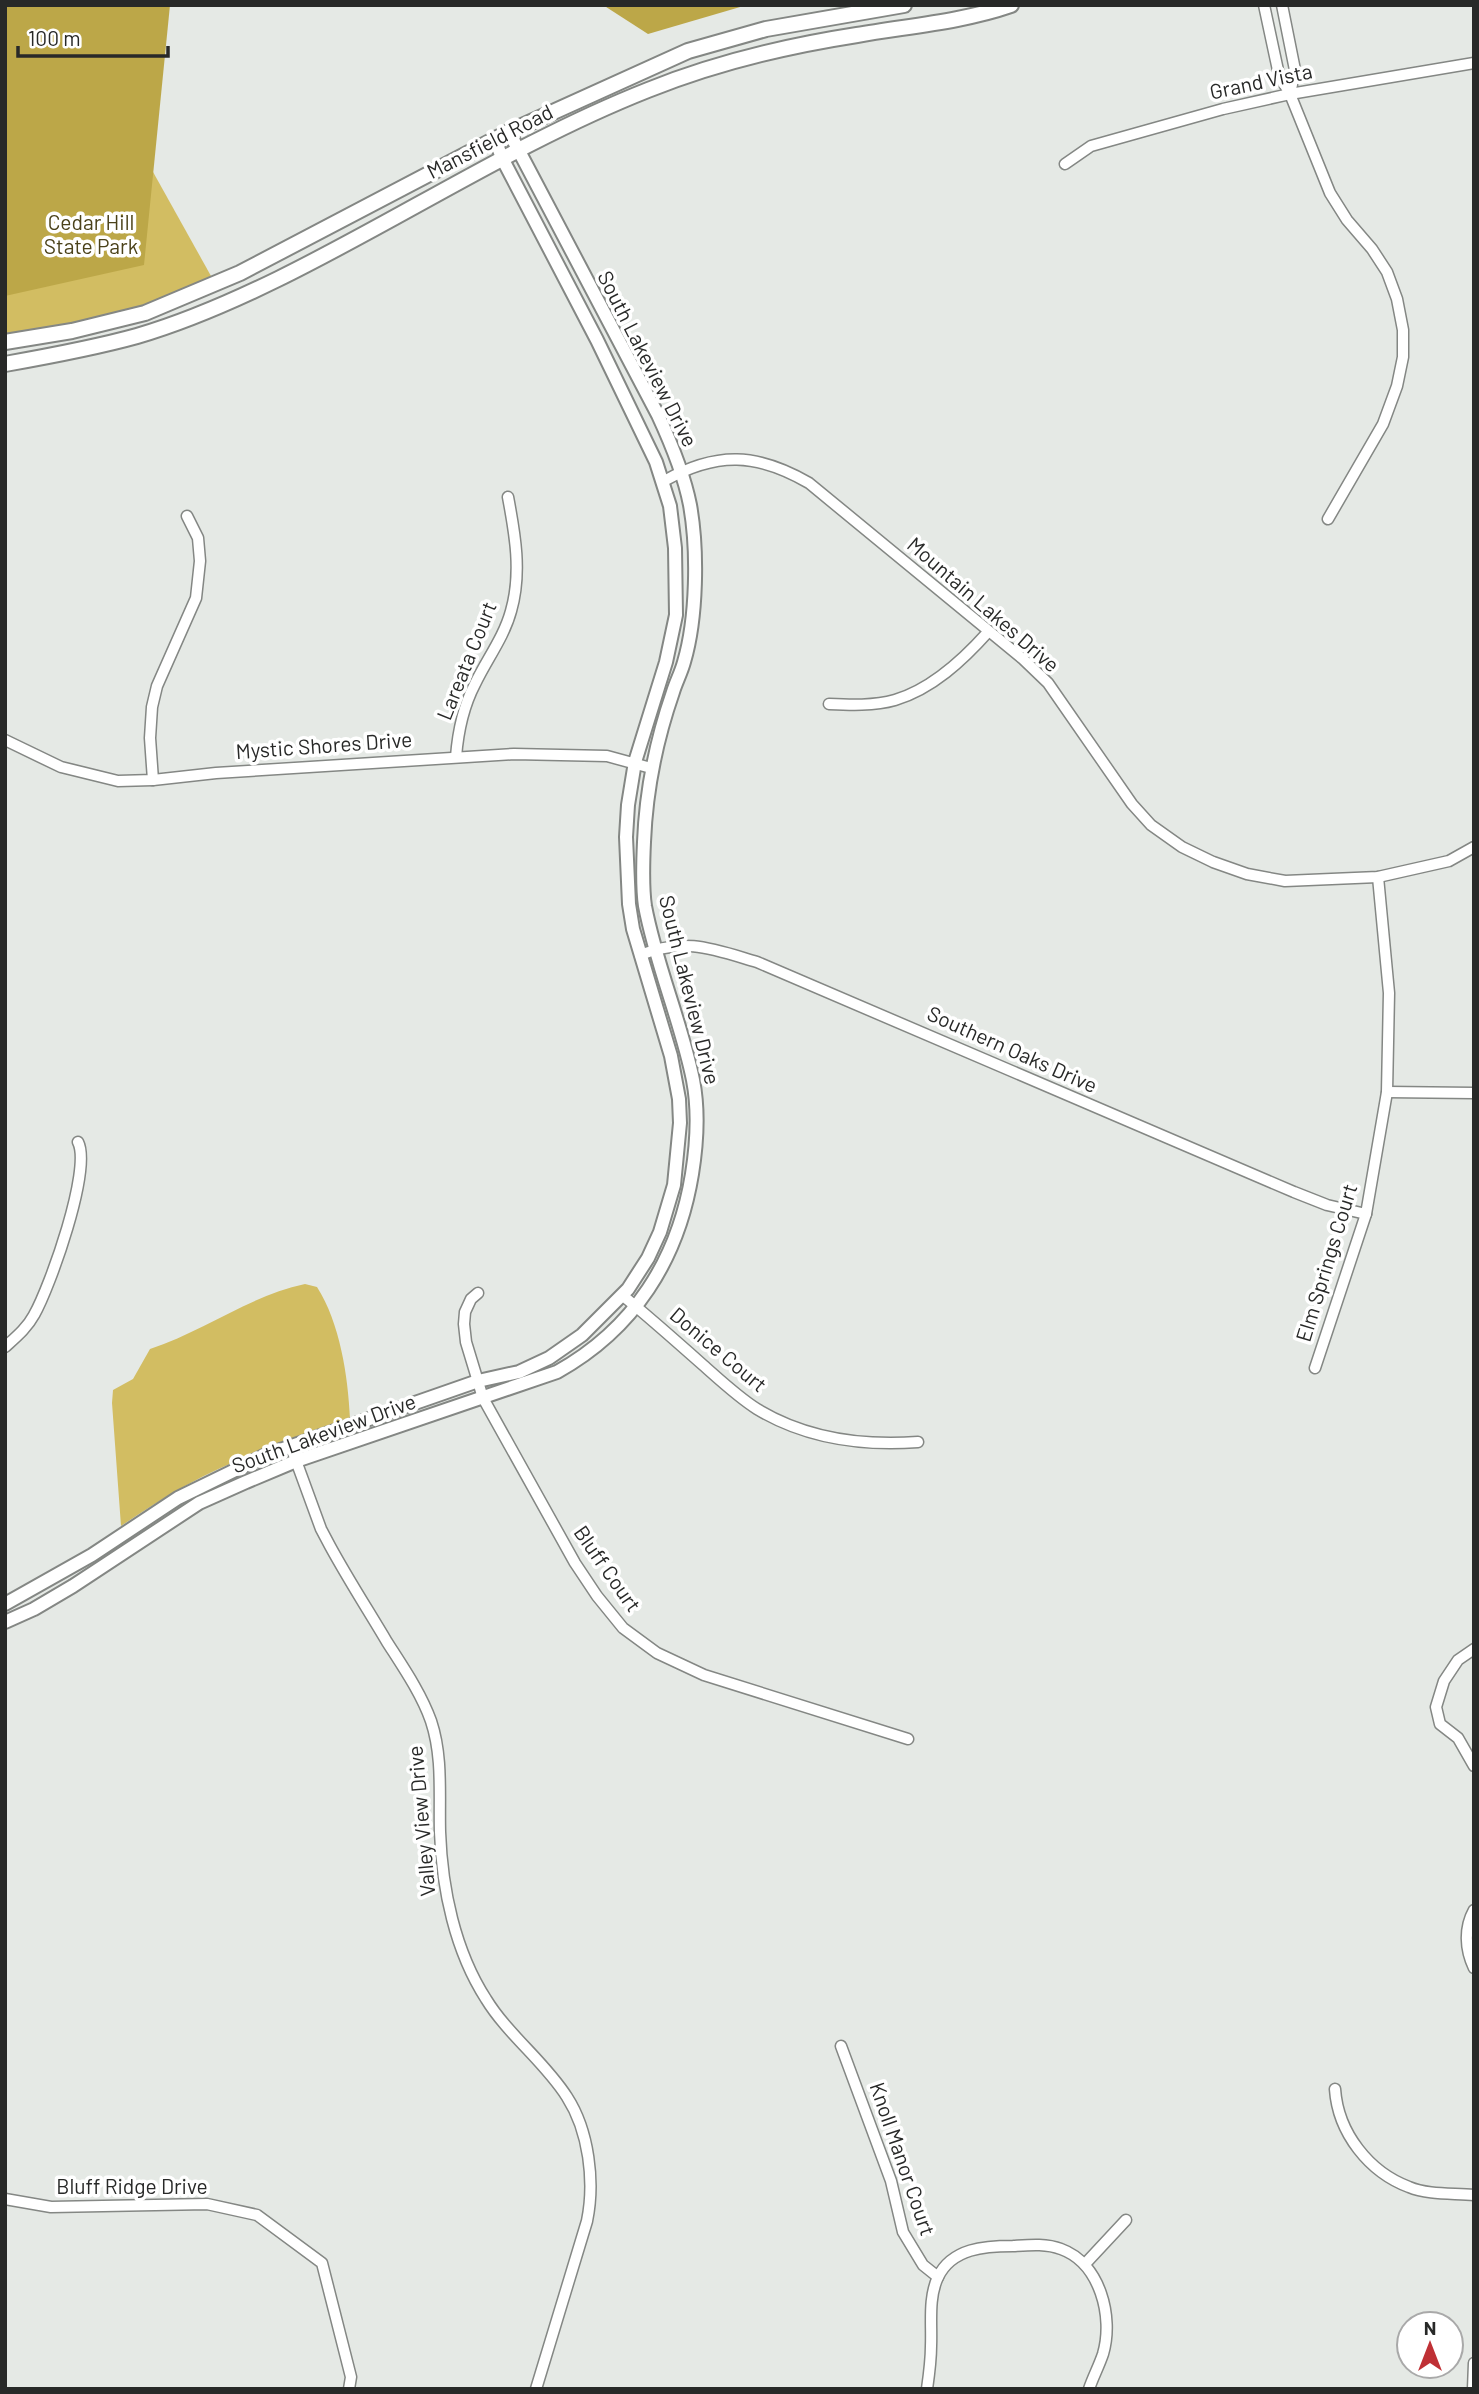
<svg xmlns="http://www.w3.org/2000/svg" width="1479" height="2394" font-family="Barlow,sans-serif">
<style>
.green{fill:#d2bd62}
.forest{fill:#bca748}
.lines{fill:none;stroke-linecap:round;stroke-linejoin:round}
.minor-casing{stroke:#848784;stroke-width:13}
.tertiary-casing{stroke:#848784;stroke-width:16}
.secondary-casing{stroke:#848784;stroke-width:18}
.minor{stroke:#fff;stroke-width:10}
.tertiary{stroke:#fff;stroke-width:12}
.secondary{stroke:#fff;stroke-width:14}
.labels{text-anchor:middle;stroke-width:7;stroke-linejoin:round;paint-order:stroke}
.street-label{font-size:21px;fill:#282928;stroke:#fff}
.park-label{font-size:21px;fill:#4b421a;stroke:#fff}
</style>
<rect width="100%" height="100%" fill="#e5e9e5"/>
<g class="green">
<path d="M5,5H60L211,276L123,317L5,335Z"/>
<path d="M305,1284L317,1287C340,1323 348,1376 350,1419C294,1439 237,1457 185,1486C163,1498 142,1512 121,1526L112,1403L113,1390L133,1379L150,1349C204,1331 249,1296 305,1284Z"/>
</g>
<g class="forest">
<path d="M5,5H170L144,265L5,296Z"/>
<path d="M603,5H747L648,34Z"/>
</g>
<g class="lines">
<defs>
<g id="minor">
<path d="M1264,5L1279,75L1290,94L1330,193L1347,220L1372,249L1387,272L1397,299L1403,330V357L1397,386L1383,424L1328,519"/>
<path d="M1282,5L1295,70L1290,94"/>
<path d="M1065,164L1091,146L1223,109L1290,94L1474,63"/>
<path d="M664,481C717,451 757,453 809,483L1023,659L1048,683L1132,804L1151,825L1182,847L1213,862L1247,874L1285,881L1378,877L1449,861L1474,847"/>
<path d="M829,704C850,705 874,706 895,700C932,689 963,660 988,632"/>
<path d="M5,740L61,767L118,781L153,780L216,773L514,754L607,756L651,768"/>
<path d="M456,757C458,731 463,707 475,684C487,659 504,637 511,611C522,573 515,534 508,497"/>
<path d="M153,780L150,738L152,707L157,686L196,598L200,561L198,538L187,516"/>
<path d="M640,955C685,937 713,949 757,962L1294,1192L1327,1205L1366,1214"/>
<path d="M1387,1092L1474,1093"/>
<path d="M478,1293L471,1299L465,1312L464,1324L466,1342L483,1398L575,1563L597,1596L623,1628L657,1653L704,1675L908,1739"/>
<path d="M622,1295C649,1317 676,1341 703,1365C720,1380 738,1397 757,1409C805,1438 863,1446 918,1442"/>
<path d="M5,1347C16,1337 27,1328 34,1315C50,1287 92,1169 78,1142"/>
<path d="M1315,1368L1366,1214L1387,1092L1389,993L1378,877"/>
<path d="M291,1447L321,1529L330,1546C348,1579 368,1610 387,1642C403,1667 421,1693 431,1721C443,1757 439,1795 440,1832C442,1889 455,1951 486,1999C508,2035 545,2062 567,2097C589,2131 595,2182 587,2221L536,2389"/>
<path d="M1474,1649L1458,1660L1444,1681L1436,1707L1440,1724L1458,1738L1474,1766"/>
<path d="M1474,1910C1464,1928 1465,1949 1474,1968"/>
<path d="M841,2046L891,2181L903,2232L923,2265L938,2277"/>
<path d="M1335,2089C1338,2133 1369,2172 1409,2187C1428,2195 1453,2193 1474,2195"/>
<path d="M5,2199L51,2207L207,2204L257,2215L322,2263L351,2377L349,2389"/>
<path d="M1085,2264L1126,2220"/>
<path d="M927,2389C929,2375 931,2360 931,2346C932,2324 928,2298 938,2277C952,2248 985,2246 1013,2246C1028,2245 1046,2243 1061,2249C1100,2263 1114,2317 1103,2354C1099,2366 1093,2377 1089,2389"/>
<path d="M1473,2389L1474,2363"/>
</g>
<g id="tertiary">
<path d="M5,1604L92,1555L178,1498L266,1455L478,1381L519,1372L549,1358L582,1335L628,1289L648,1258L660,1232L674,1185L680,1123L679,1099L671,1056L633,929L629,904L626,837L628,805L635,762L666,662L676,615L675,548L670,506L656,462L597,340L502,158L495,139"/>
<path d="M5,1622L34,1609L73,1586L199,1503L246,1482L296,1461L557,1372C634,1329 678,1260 692,1174C697,1143 699,1111 693,1080C681,1021 656,965 645,906C642,886 643,863 644,842C646,791 656,741 673,692C676,682 681,673 684,662C697,618 698,550 690,505C684,474 671,443 658,415L509,132"/>
</g>
<g id="secondary">
<path d="M5,342L72,331L145,313L240,273L509,132L688,51L766,29L904,5"/>
<path d="M5,364C50,356 94,348 137,336C185,322 233,301 278,279C402,218 519,141 648,90C715,63 786,46 857,35C908,26 962,22 1011,5"/>
</g>
</defs>
<use href="#minor" class="minor-casing"/>
<use href="#tertiary" class="tertiary-casing"/>
<use href="#secondary" class="secondary-casing"/>
<use href="#minor" class="minor"/>
<use href="#tertiary" class="tertiary"/>
<use href="#secondary" class="secondary"/>
</g>
<g class="labels">
<g class="street-label">
<text transform="translate(1261 82) rotate(-12)" y="7">Grand Vista</text>
<text transform="translate(490 142) rotate(-27)" y="7">Mansfield Road</text>
<text transform="translate(647 359) rotate(63)" y="7">South Lakeview Drive</text>
<text transform="translate(983 605) rotate(41)" y="7">Mountain Lakes Drive</text>
<text transform="translate(467 661) rotate(-68)" y="7">Lareata Court</text>
<text transform="translate(324 746) rotate(-4)" y="7">Mystic Shores Drive</text>
<text transform="translate(689 990) rotate(76)" y="7">South Lakeview Drive</text>
<text transform="translate(1012 1050) rotate(24)" y="7">Southern Oaks Drive</text>
<text transform="translate(1327 1263) rotate(-73)" y="7">Elm Springs Court</text>
<text transform="translate(718 1350) rotate(40)" y="7">Donice Court</text>
<text transform="translate(324 1434) rotate(-20)" y="7">South Lakeview Drive</text>
<text transform="translate(607 1569) rotate(55)" y="7">Bluff Court</text>
<text transform="translate(422 1821) rotate(-95)" y="7">Valley View Drive</text>
<text transform="translate(902 2159) rotate(71)" y="7">Knoll Manor Court</text>
<text x="132" y="2194">Bluff Ridge Drive</text>
</g>
<g class="park-label">
<text x="91" y="230">Cedar Hill<tspan x="91" dy="24">State Park</tspan></text>
</g>
</g>
<rect width="1479" height="2394" fill="none" stroke="#282928" stroke-width="14"/>
<g transform="translate(1430 2345)"><circle r="33" fill="#ffffff" stroke="#a9a9a9" stroke-width="2"/>
<path d="M0-5L12 26L0 18L-12 26Z" fill="#bf3035"/>
<text y="-10" font-size="19" font-weight="bold" text-anchor="middle" fill="#282928">N</text>
</g>
<path d="M18 46v10h150v-10" fill="none" stroke="#282928" stroke-width="3.5"/>
<text x="28" y="46" font-size="21" fill="#282928" stroke="#ffffff" stroke-width="5" paint-order="stroke">100 m</text>
</svg>
